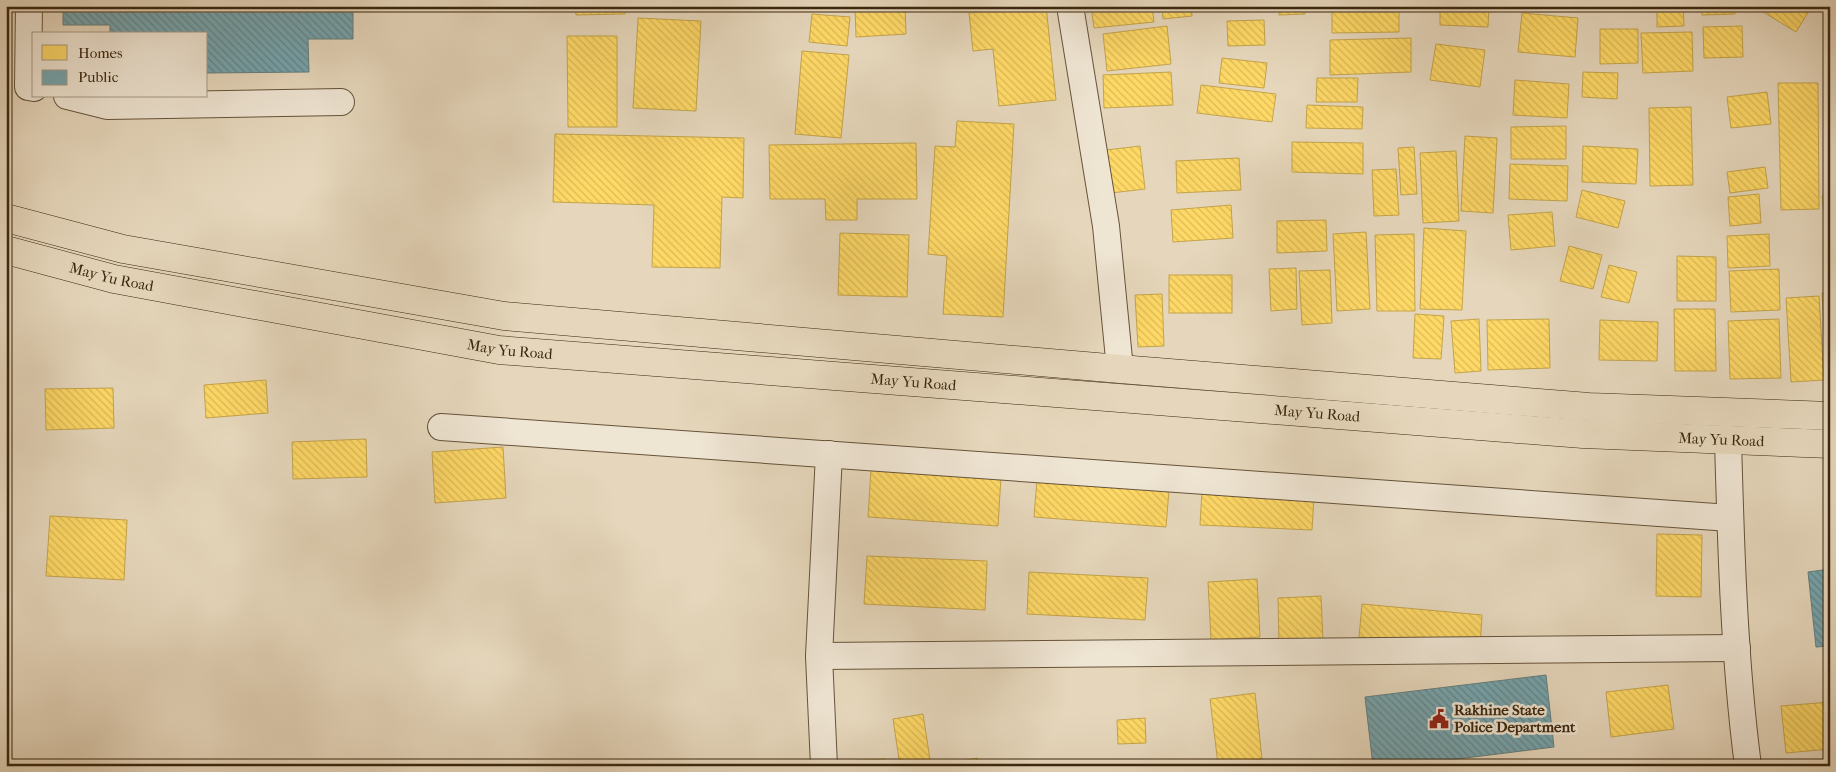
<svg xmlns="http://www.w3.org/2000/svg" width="1836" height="772" font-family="'IM FELL French Canon',serif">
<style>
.homes{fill:url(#homes-back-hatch);stroke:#c4a44c}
.public{fill:url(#public-back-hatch);stroke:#647f7f}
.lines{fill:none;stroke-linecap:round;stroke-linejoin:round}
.minor-casing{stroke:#66533a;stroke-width:28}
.primary-casing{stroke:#3b270f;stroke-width:29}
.minor{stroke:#efe5d3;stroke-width:26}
.primary{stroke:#e6d7bc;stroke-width:28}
.labels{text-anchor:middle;stroke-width:5;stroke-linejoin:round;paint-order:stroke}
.street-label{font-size:15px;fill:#3b270f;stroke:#efe5d3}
.poi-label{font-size:15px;font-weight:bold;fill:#3b270f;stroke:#efe5d3;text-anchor:start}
</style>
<defs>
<pattern id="homes-back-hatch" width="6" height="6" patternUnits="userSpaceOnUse" patternTransform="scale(1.25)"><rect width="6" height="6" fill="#ffd966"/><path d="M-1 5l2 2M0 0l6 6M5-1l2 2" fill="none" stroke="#dbba57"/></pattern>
<pattern id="public-back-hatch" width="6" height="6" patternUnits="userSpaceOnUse" patternTransform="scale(1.25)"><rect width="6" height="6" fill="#76a5af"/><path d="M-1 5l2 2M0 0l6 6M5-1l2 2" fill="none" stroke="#62868d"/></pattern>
</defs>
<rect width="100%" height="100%" fill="#e6d7bc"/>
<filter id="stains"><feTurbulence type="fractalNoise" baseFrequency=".004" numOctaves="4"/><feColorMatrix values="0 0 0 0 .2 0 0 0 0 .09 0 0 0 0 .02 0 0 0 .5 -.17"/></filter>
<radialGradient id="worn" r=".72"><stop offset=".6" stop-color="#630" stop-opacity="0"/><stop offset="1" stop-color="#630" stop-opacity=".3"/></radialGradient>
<g class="homes">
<path d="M575,6H625V14L576,15Z"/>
<path d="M855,6H905L906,34L856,37Z"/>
<path d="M993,6H1046L1056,100L999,106L993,49L973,51L969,13L994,10Z"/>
<path d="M1091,6H1152L1154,22L1094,28Z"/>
<path d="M1162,6H1191L1192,16L1163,19Z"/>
<path d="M1279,6H1305V14L1279,15Z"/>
<path d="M1332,6H1399V32L1332,33Z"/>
<path d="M1440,6H1489L1488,27L1440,25Z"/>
<path d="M1657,6H1683L1684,26L1657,27Z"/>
<path d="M1702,6H1734L1735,14L1702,15Z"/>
<path d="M1762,6H1809L1811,8L1796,32L1760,10Z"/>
<path d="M1522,13L1578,18L1575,57L1518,52Z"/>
<path d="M812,14L850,17L847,46L809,42Z"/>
<path d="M638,18L701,21L696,111L633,108Z"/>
<path d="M1264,20L1265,45L1228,46L1227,21Z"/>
<path d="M1167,26L1171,64L1107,71L1103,34Z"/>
<path d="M1742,26L1743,57L1704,58L1703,27Z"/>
<path d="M1600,29H1638V63L1600,64Z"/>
<path d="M1692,32L1693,71L1643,73L1641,33Z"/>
<path d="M567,36H617V127H568Z"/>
<path d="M1411,38V72L1330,75V40Z"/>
<path d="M1436,44L1485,50L1480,87L1430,80Z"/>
<path d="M802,51L849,55L841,138L795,134Z"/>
<path d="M1222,58L1267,63L1264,88L1219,83Z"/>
<path d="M1171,72L1173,105L1104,108L1103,75Z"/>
<path d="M1583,72L1618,73L1617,99L1582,97Z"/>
<path d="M1317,78H1358L1357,102H1316Z"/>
<path d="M1515,80L1569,84L1567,118L1513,115Z"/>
<path d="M1778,83H1818L1819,209L1781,210Z"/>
<path d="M1201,85L1276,94L1272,122L1197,113Z"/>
<path d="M1767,92L1771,124L1731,128L1727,97Z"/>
<path d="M1307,105L1363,107L1362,129L1306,128Z"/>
<path d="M1691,107L1693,185L1650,186L1649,108Z"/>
<path d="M957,121L1014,124L1003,317L943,314L947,256L928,254L935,146L955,147Z"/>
<path d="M1566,126V159H1511V127Z"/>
<path d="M555,134L744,138L743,198L722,197L720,268L652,267L654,205L553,202Z"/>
<path d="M1465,136L1497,138L1493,213L1461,211Z"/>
<path d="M1292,142L1363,143V174L1292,172Z"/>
<path d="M916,143L917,199H857V220H826L825,199H770L769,145Z"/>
<path d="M1140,146L1145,189L1111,193L1106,150Z"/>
<path d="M1583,146L1638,149L1636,184L1582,182Z"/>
<path d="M1414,147L1417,194L1401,195L1398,148Z"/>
<path d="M1456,151L1459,221L1423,223L1420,153Z"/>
<path d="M1239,158L1241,190L1177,193L1176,161Z"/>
<path d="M1510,164L1568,166L1567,201L1509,199Z"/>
<path d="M1765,167L1768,188L1730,193L1727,172Z"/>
<path d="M1396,169L1399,215L1374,216L1372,170Z"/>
<path d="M1582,190L1625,201L1618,228L1576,217Z"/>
<path d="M1759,194L1761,223L1730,226L1728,197Z"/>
<path d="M1830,195V227H1826L1822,196Z"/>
<path d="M1231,205L1233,238L1173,242L1171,210Z"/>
<path d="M1552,212L1555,246L1511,250L1508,215Z"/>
<path d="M1326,220L1327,251L1277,253V221Z"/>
<path d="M1424,228L1466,231L1462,310L1420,309Z"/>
<path d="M1366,232L1370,309L1337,311L1333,234Z"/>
<path d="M840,233L909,235L907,297L838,295Z"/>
<path d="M1414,234L1415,311H1377L1375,235Z"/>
<path d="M1769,234L1770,266L1728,268L1727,236Z"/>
<path d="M1569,246L1602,255L1593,289L1560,281Z"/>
<path d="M1677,256L1716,257V301H1677Z"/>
<path d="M1609,265L1637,272L1629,303L1601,297Z"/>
<path d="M1296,268L1297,309L1271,311L1269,269Z"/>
<path d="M1779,269L1780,310L1731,312L1729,271Z"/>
<path d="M1330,270L1332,323L1302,325L1299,271Z"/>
<rect x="1169" y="275" width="63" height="38"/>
<path d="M1822,293H1830V378H1827Z"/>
<path d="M1162,294L1164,346L1138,347L1135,295Z"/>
<path d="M1819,296L1824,380L1791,382L1786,298Z"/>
<path d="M1674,309H1715L1716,371H1675Z"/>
<path d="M1415,314L1444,316L1441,359L1413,358Z"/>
<path d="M1479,319L1481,371L1455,373L1451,321Z"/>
<path d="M1549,319L1550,368L1488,370L1487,320Z"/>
<path d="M1779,319L1781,378L1730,379L1728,321Z"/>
<path d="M1600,320L1658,322L1657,361L1599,360Z"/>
<path d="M266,380L268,413L206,418L204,385Z"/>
<path d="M113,388L114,428L46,430L45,389Z"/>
<path d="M366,439L367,477L293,479L292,442Z"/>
<path d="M503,447L506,498L435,503L432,452Z"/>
<path d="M871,469L1001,477L998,526L868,517Z"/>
<path d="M1037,479L1169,490L1166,527L1034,517Z"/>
<path d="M1202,491L1314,496L1312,530L1200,525Z"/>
<path d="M50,516L127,520L124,580L46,576Z"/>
<path d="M1657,534L1702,535L1701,597L1656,596Z"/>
<path d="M867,556L987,561L985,610L864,604Z"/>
<path d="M1029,572L1148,578L1145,620L1027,614Z"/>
<path d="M1257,579L1260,637L1211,640L1208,582Z"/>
<path d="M1321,596L1323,641L1279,643L1278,598Z"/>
<path d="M1362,604L1482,615L1480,648L1359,637Z"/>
<path d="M1668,685L1674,729L1611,737L1606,692Z"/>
<path d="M1255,693L1262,759L1218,764L1210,699Z"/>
<path d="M1830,702V749L1786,753L1781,706Z"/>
<path d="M923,714L931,766H900L893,719Z"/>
<path d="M1145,718L1146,743L1118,744L1117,720Z"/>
<path d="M977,758L979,766H948V764Z"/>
<path d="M885,759V766H836V761Z"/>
<path d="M1672,761V766H1626Z"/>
</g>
<g class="public">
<path d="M63,6H353V39H308L309,72L206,73V34H110V25H63Z"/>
<path d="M1830,569V646L1816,647L1808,572Z"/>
<path d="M1546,675L1554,747L1401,766H1373L1365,697Z"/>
</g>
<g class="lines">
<defs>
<g id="minor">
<path d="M29,6L28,87L34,88"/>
<path d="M1070,6L1106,226L1120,369"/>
<path d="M67,96L107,106L341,102"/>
<path d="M441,427L1730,518"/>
<path d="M1728,440C1731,549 1734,658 1748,766"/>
<path d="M819,656L1737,648"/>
<path d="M824,766L819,656L829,454"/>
</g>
<g id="primary">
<path d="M6,218L123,249L504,316L1120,369L1589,407L1830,416"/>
<path id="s1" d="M6,250L114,279L499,350L1583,434L1830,444"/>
</g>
</defs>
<use href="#minor" class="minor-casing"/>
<use href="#primary" class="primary-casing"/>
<use href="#minor" class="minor"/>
<use href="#primary" class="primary"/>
</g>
<defs>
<symbol id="civic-bare" viewBox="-9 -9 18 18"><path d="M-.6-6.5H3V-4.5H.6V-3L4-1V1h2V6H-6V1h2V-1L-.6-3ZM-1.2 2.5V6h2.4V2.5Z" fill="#8f2418" stroke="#efe5d3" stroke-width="2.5" paint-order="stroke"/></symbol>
</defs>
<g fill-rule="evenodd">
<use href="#civic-bare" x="1425" y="705" width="28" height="28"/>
</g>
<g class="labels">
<g class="street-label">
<text dy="5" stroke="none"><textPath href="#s1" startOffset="109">May Yu Road</textPath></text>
<text dy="5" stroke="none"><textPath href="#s1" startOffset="514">May Yu Road</textPath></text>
<text dy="5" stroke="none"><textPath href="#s1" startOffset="919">May Yu Road</textPath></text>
<text dy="5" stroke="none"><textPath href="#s1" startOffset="1324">May Yu Road</textPath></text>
<text dy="5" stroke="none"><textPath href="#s1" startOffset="1729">May Yu Road</textPath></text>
</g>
<g class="poi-label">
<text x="1454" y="715">Rakhine State<tspan x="1454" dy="17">Police Department</tspan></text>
</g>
</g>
<rect width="1836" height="772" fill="none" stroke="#e6d7bc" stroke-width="25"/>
<rect x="8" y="8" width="1821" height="757" fill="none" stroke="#3b270f" stroke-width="2.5"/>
<rect x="12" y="12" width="1811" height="747" fill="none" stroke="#3b270f"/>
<rect x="32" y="32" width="175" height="65" fill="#efe5d3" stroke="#a79985"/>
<rect x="42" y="45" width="25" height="15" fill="#ffd966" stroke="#a79985"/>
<text x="78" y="58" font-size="15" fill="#3b270f">Homes</text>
<rect x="42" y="70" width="25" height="15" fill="#76a5af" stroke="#a79985"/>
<text x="78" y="82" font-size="15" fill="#3b270f">Public</text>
<rect width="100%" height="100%" filter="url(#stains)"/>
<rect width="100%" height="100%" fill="url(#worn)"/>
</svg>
